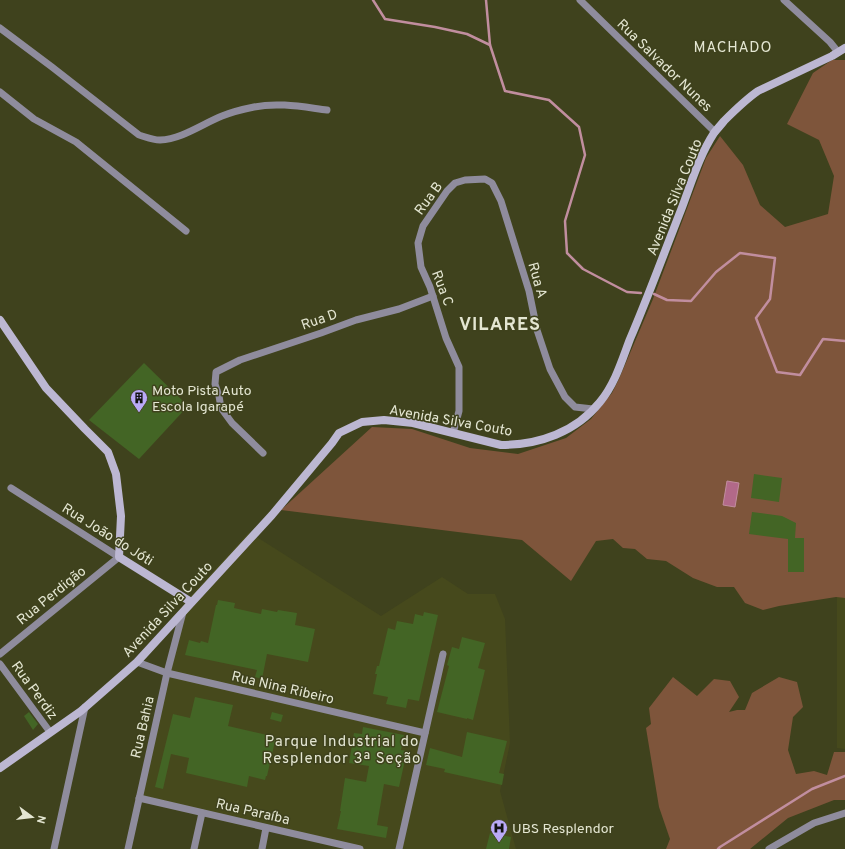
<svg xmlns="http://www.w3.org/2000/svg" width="845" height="849" font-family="Overpass,sans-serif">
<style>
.built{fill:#46491c}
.green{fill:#7e553b}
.water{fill:#b26989;stroke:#c18e9f}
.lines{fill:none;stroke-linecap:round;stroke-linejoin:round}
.stream{stroke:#c18e9f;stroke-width:2.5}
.building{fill:#436525}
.street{stroke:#8f8c9d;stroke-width:7}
.secondary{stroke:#bcb7d2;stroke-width:8}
.labels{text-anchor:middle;stroke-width:3;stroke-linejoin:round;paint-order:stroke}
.street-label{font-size:14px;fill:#e4e6d2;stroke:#3f421d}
.poi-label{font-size:14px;fill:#e4e6d2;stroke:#3f421d;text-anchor:start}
.neighbourhood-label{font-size:15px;letter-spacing:1px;fill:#e4e6d2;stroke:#3f421d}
.district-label{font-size:18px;font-weight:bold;letter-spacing:1px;fill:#e4e6d2;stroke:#3f421d}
</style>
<rect width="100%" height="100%" fill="#3f421d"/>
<g class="built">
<path d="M249,532L381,616L442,577L468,594H495L505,619L510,743L500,791L516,849H360L140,799L187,600Z"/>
<path d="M837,597L845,598V749L837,748Z"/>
</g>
<g class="green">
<path d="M832,60H845V598L836,597L779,606L763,610L745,603L734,587H717L693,578L666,561L647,559L635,549L623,548L613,539L596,541L571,581L522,540L281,510L372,427L412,429L470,448L518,454L566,438L591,419L612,393L619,379L653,299L706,158L720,136L743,165L760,205L785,227L828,214L834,176L819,140L787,124L813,73Z"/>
<path d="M673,677L697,696L714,679L730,681L739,697L729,712L737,710H745L752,693L779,677L797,682L803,707L793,717L788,750L796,774L814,771L827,775L834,752H845V800H834L788,818L750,849H666L670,839L659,807L646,728L651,724L649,708Z"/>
</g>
<path class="water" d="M727,481L739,483L735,507L723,505Z"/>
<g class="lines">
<g class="stream">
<path d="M373,0L385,19L435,27L467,34L490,45"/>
<path d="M486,0L490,45L505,91L549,100L579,127L585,155L565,221L567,253L583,269L602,279L627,292L641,293"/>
<path d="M654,294L667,300L691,301L716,272L740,253L775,258L770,299L756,318L777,372L800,375L823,339L845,341"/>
<path d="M718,849L720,847L812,789L845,776"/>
</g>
</g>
<g class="building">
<path d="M144,363L188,406L139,459L89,420Z"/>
<path d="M754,474L782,478L779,502L751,498Z"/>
<path d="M752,512L782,516L796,523L795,538H804V572H788V539L749,534Z"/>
<path d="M218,600L235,603L234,608L261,614L262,609L277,612L278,610L297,613L295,625L315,629L308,662L267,654L262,679L255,677L257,670L185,655L189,640L200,643L201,641L208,643L216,605H217Z"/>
<path d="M424,612L438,615L419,701L408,699L406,708L386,704L388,697L373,694L377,674H375L377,666H379L388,628L395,630L397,621L413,624L415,614L423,616Z"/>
<path d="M462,637L485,643L478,668L485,670L473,720L467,718V719L437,712L449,666L447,665L452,647L459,649Z"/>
<path d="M195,697L233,705L228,726L276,737L267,776H266L265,780L249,776L247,787L186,773L189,758L171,754L163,789L155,787L173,714L190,718Z"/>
<path d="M29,712L38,724L33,730L24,716Z"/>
<path d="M272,712L283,715L281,722L270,719Z"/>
<path d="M363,727L404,735L401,750L407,751L399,787L384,784L377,825L388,827L386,838L337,829L341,811H340L345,778L366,782L369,766L349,763L354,733L362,734Z"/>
<path d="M467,732L507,741L499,773L504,774L502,785L444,772L445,769L426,765L430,748L462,757Z"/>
<path d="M490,833L511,837L509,849H486Z"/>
</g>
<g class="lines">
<g class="street">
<path d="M580,0L715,132"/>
<path d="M784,0L830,42L838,52"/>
<path d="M0,28L52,67L139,135C146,137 152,140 160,140C182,139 202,124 222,116C232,112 244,109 254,107C278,102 303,107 327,110"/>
<path d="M0,92L34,119L76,142L186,231"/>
<path d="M453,433L459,411V367L446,338L430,287L421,267L418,243L423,226L447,191L455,183L465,180L485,179L492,183L501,201L529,291L537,330L550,369L565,397L575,407L593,409"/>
<path d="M263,453L232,423L221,408L219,396L215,384L216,372L240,360L321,333L356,320L399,309L433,296"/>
<path d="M0,654L119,557L11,488"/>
<path d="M137,662L167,673L425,733"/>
<path d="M0,664L50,732"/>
<path d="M139,798L360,849"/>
<path d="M54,849L85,707"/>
<path d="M128,849L167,673L183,612"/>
<path d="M194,849L202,813"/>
<path d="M262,849L266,828"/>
<path d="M399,849L443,654"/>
<path d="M769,849L814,823L845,813"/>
</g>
<g class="secondary">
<path d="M0,320L46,388L85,429L108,452L116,474L121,516L119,557L191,602"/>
<path d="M0,768L81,711L137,662L272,515L332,443L339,433L362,422L384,420L413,423L501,445C539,445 576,432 600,402C615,384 622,360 630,339C648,297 664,253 681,210C691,184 699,156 714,133C717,129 721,125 724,121C735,110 745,100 758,91L832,56L845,48"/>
</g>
</g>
<defs>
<symbol id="building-pin" viewBox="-11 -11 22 30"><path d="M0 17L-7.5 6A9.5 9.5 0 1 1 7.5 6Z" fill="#baaaf7" stroke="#3f421d"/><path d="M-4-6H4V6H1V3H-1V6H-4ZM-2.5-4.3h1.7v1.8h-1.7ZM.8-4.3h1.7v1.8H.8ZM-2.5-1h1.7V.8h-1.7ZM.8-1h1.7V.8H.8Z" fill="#111"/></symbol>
<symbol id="hospital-pin" viewBox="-11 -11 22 30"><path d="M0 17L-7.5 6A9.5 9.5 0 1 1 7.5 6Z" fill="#baaaf7" stroke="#3f421d"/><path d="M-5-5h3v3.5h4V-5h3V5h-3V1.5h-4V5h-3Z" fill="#111"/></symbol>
</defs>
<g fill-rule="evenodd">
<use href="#building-pin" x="129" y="388" width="20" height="27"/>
<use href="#hospital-pin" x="489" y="818" width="20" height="27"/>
</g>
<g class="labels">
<g class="street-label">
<text transform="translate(665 65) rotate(44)" y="5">Rua Salvador Nunes</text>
<text transform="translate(674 197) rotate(-68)" y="5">Avenida Silva Couto</text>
<text transform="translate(428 198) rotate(-54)" y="5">Rua B</text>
<text transform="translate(538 280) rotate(74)" y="5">Rua A</text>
<text transform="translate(443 288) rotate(69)" y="5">Rua C</text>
<text transform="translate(319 319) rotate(-19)" y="5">Rua D</text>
<text transform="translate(451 420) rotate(10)" y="5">Avenida Silva Couto</text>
<text transform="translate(108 534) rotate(32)" y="5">Rua João do Jóti</text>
<text transform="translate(51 595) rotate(-39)" y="5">Rua Perdigão</text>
<text transform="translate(167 609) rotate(-47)" y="5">Avenida Silva Couto</text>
<text transform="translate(283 687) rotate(13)" y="5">Rua Nina Ribeiro</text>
<text transform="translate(35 690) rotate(54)" y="5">Rua Perdiz</text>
<text transform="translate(142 727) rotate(-77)" y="5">Rua Bahia</text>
<text transform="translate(253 811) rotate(13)" y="5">Rua Paraíba</text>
</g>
<g class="poi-label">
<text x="152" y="395">Moto Pista Auto<tspan x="152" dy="16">Escola Igarapé</tspan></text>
<text x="512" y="833">UBS Resplendor</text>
</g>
<g class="neighbourhood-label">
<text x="733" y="52">MACHADO</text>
<text x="342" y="746">Parque Industrial do<tspan x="342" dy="17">Resplendor 3ª Seção</tspan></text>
</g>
<g class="district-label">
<text x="500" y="330">VILARES</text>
</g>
</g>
<g transform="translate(32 817) rotate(105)" stroke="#3f421d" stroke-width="3" paint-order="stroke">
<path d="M0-3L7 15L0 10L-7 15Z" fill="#e4e6d2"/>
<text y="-6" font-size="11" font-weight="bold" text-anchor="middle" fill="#e4e6d2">N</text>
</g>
</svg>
